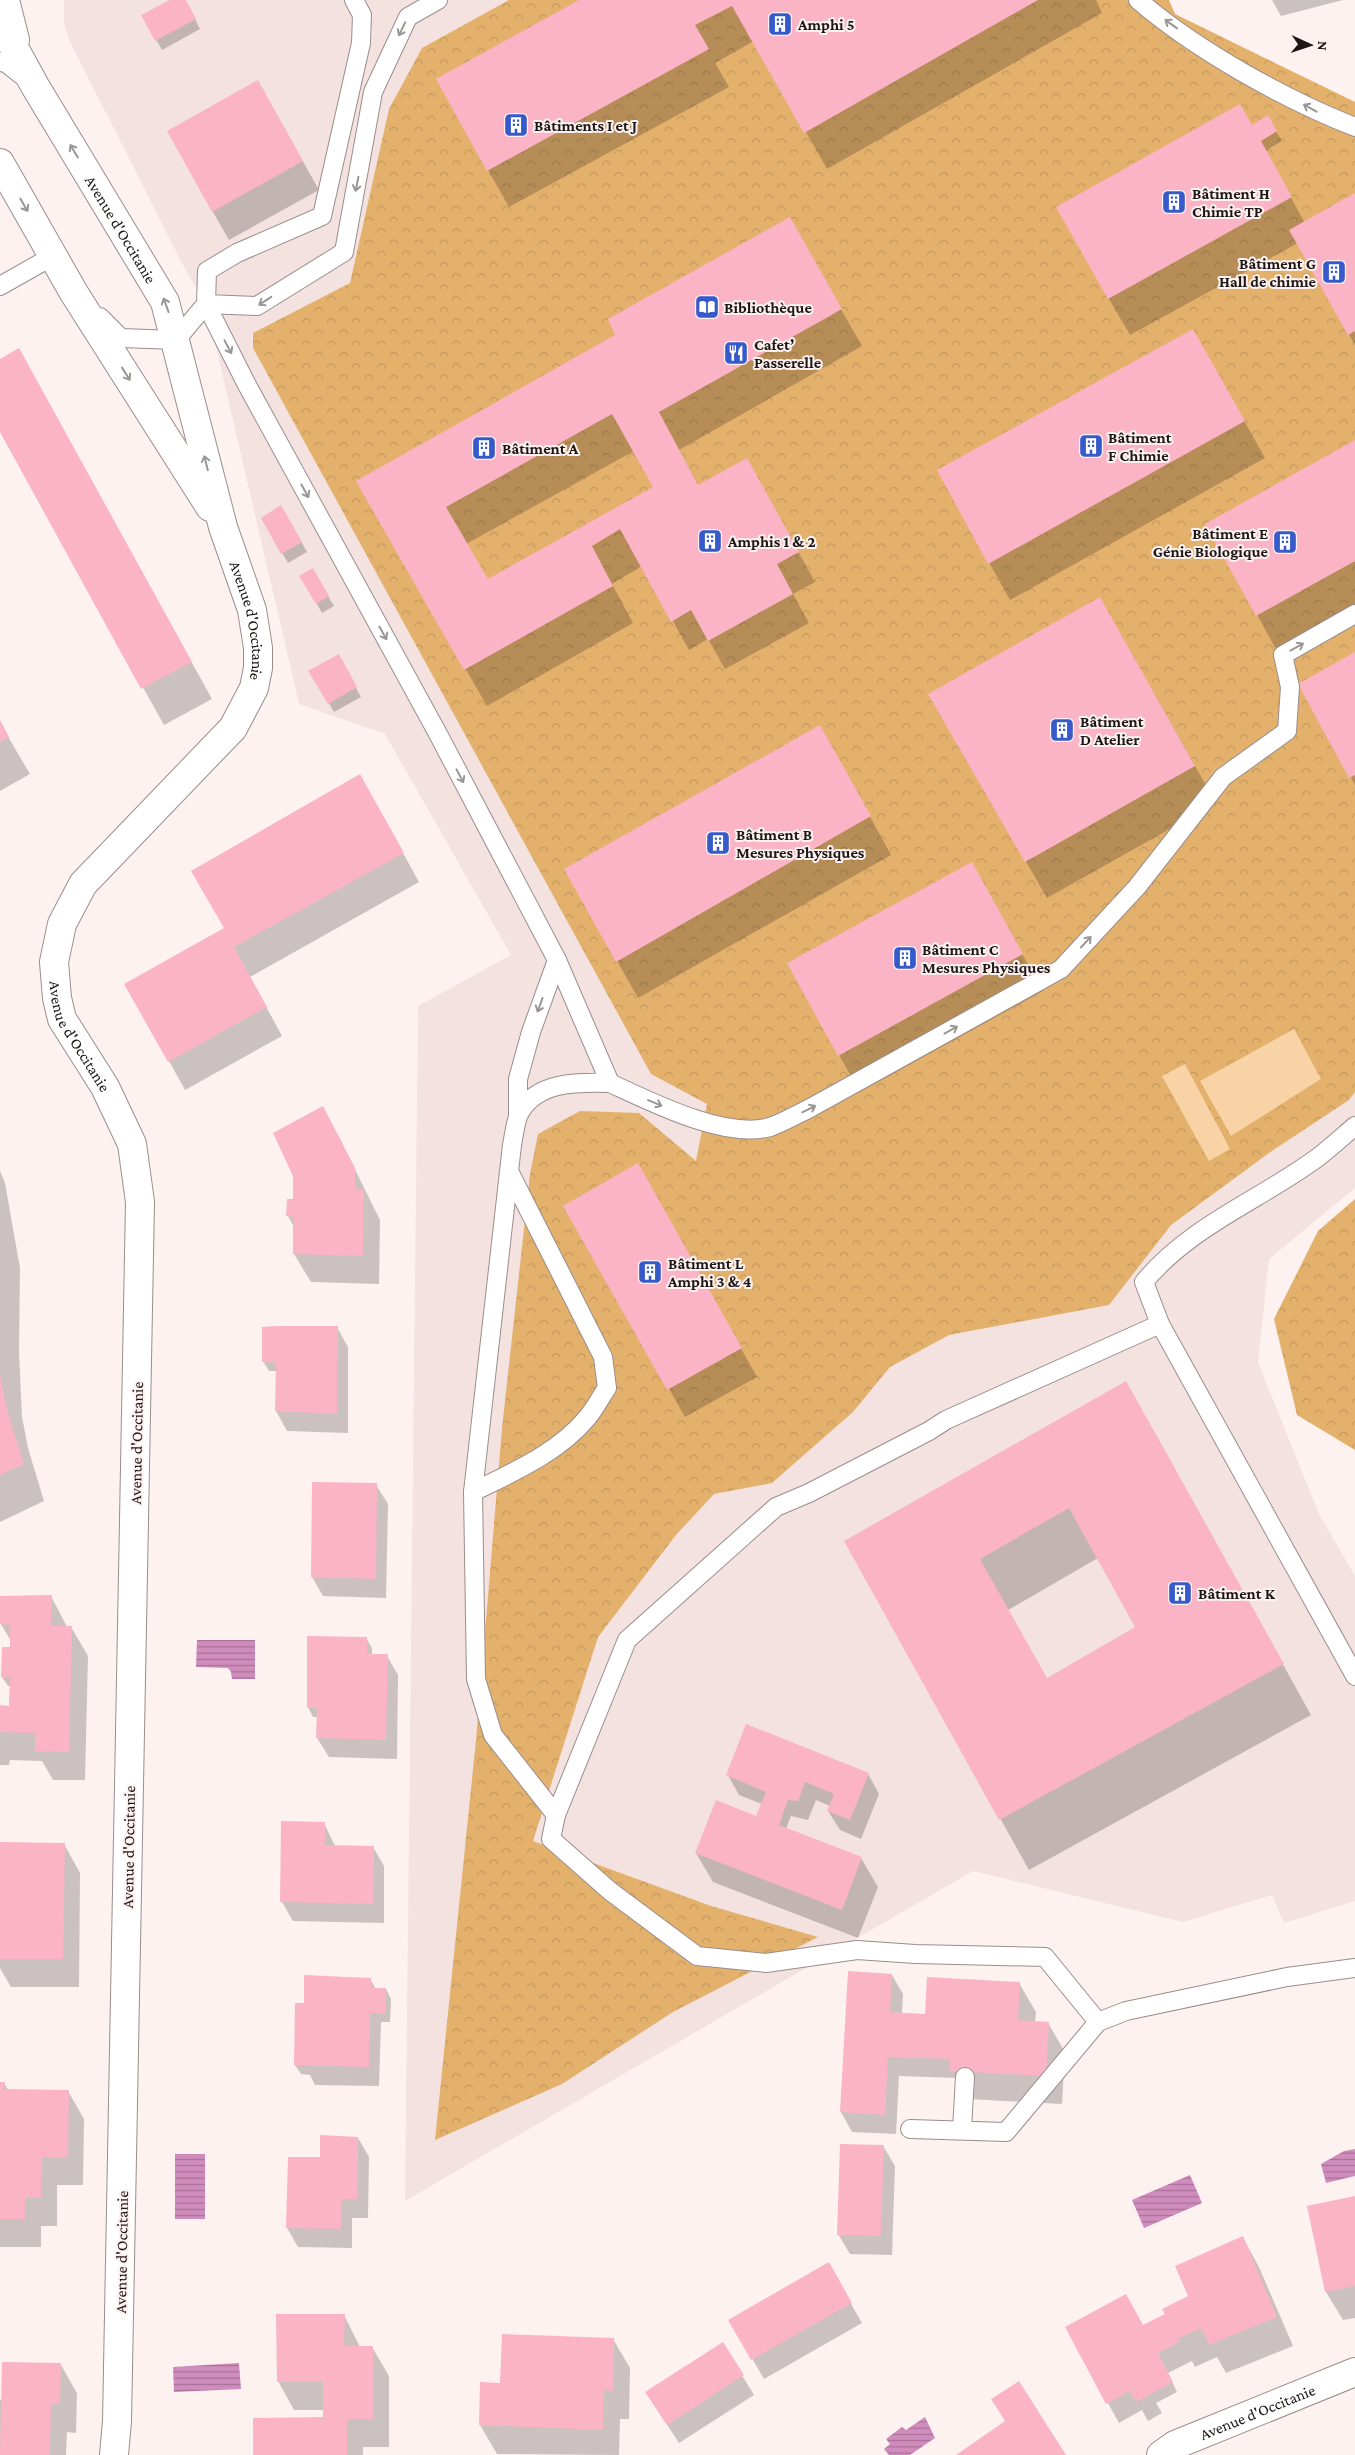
<svg xmlns="http://www.w3.org/2000/svg" width="1355" height="2455" font-family="'Crimson Pro',serif">
<style>
.built{fill:#f3e2df}
.forest{fill:url(#forest-crowns)}
.pitch{fill:#f8d3a5}
.water{fill:url(#water-rules)}
.shadow{fill:#0003;fill-rule:evenodd}
.building{fill:#fab4c6;fill-rule:evenodd}
.lines{fill:none;stroke-linecap:round;stroke-linejoin:round}
.lane-casing{stroke:#9a8d8b;stroke-width:20}
.street-casing{stroke:#9a8d8b;stroke-width:30}
.lane{stroke:#fff;stroke-width:18}
.street{stroke:#fff;stroke-width:28}
.oneway{stroke:#999796}
.labels{text-anchor:middle;stroke-width:4;stroke-linejoin:round;paint-order:stroke}
.poi-label{font-size:16px;font-weight:bold;fill:#1c1716;stroke:#fef2f1;text-anchor:start}
.street-label{font-size:16px;fill:#1c1716;stroke:#fef2f1}
</style>
<defs>
<pattern id="forest-crowns" width="20" height="18" patternUnits="userSpaceOnUse" patternTransform="scale(1.25)"><rect width="20" height="18" fill="#e4b16d"/><path d="M2 6a3 3 0 1 1 6 0M12 15a3 3 0 1 1 6 0" fill="none" stroke="#c3985e"/></pattern>
<pattern id="water-rules" width="6" height="5" patternUnits="userSpaceOnUse" patternTransform="scale(1.25)"><rect width="6" height="5" fill="#d08cbc"/><path d="M0 2.5h6" fill="none" stroke="#a87198"/></pattern>
</defs>
<rect width="100%" height="100%" fill="#fef2f1"/>
<path class="built" d="M64,0H1167L1173,14L1355,102V1188L1269,1259L1258,1362L1319,1514L1355,1576V1901L1284,1923L1272,1895L1183,1922L973,1871L405,2201L418,1006L511,955L385,734L299,704L206,304L186,271L69,40L64,24Z"/>
<g class="forest">
<path d="M509,0H1169L1175,14L1355,102V1092L1349,1100L1269,1153L1171,1225L1109,1305L949,1335L890,1367L853,1412L772,1483L714,1494L676,1535L598,1637L533,1841L711,1906L818,1937L673,2012L562,2084L435,2140L476,1740L502,1428L530,1174L538,1134L580,1111L639,1113L696,1161L707,1104L651,1074L253,348V333L350,283L389,109L422,48Z"/>
<path d="M1355,1199V1450L1297,1415L1274,1319L1318,1231Z"/>
</g>
<g class="pitch">
<path d="M1294,1029L1321,1079L1231,1136L1200,1081Z"/>
<path d="M1185,1064L1230,1149L1209,1161L1162,1076Z"/>
</g>
<g class="water">
<path d="M197,1640H255V1679H232L231,1672L228,1668L196,1667Z"/>
<path d="M1355,2149V2176L1326,2183L1321,2164L1344,2151Z"/>
<rect x="175" y="2154" width="30" height="65"/>
<path d="M1190,2175L1202,2203L1144,2228L1132,2200Z"/>
<path d="M239,2363L241,2389L174,2392L173,2367Z"/>
<path d="M925,2417L935,2438L910,2455H889L884,2449L890,2444L886,2439L902,2427L906,2430Z"/>
</g>
<g class="shadow">
<path d="M172,0H185L200,29L162,50L143,16Z"/>
<path d="M582,0H1096L1102,13L827,169L754,41L715,63L729,87L509,207L488,170Z"/>
<path d="M1272,0H1343L1281,16Z"/>
<path d="M274,110L319,190L229,240L213,212Z"/>
<path d="M1267,117L1282,141L1265,151L1305,223L1355,194V345L1298,243L1130,335L1109,299L1252,126Z"/>
<path d="M789,219L862,346L679,450L699,486L763,488L815,582L793,594L809,623L725,669L708,639L689,650L642,566L612,584L633,623L487,706L358,482L617,335ZM634,451L654,488L488,581L466,544Z"/>
<path d="M19,350L212,699L164,725L0,431V360Z"/>
<path d="M1214,367L1265,458L1010,600L938,471Z"/>
<path d="M1355,441V610L1278,653L1207,524Z"/>
<path d="M281,506L307,552L288,563L262,518Z"/>
<path d="M312,570L334,606L322,613L301,576Z"/>
<path d="M1121,635L1216,803L1047,898L930,695Z"/>
<path d="M1355,653V785L1300,684Z"/>
<path d="M338,655L361,697L334,712L310,672Z"/>
<path d="M0,723L30,774L0,791Z"/>
<path d="M821,727L891,855L638,998L617,961Z"/>
<path d="M376,804L419,882L250,977L282,1036L185,1090L169,1061L225,929Z"/>
<path d="M992,901L1043,991L860,1092L839,1055Z"/>
<path d="M339,1137L380,1220L379,1284L311,1282L294,1254V1227L288,1216L294,1200Z"/>
<path d="M0,1171L5,1183L20,1268L19,1352L22,1417L28,1448L44,1501L0,1522Z"/>
<path d="M654,1194L757,1377L685,1417L565,1206Z"/>
<path d="M337,1327L348,1347V1433L287,1431L276,1411L277,1371H269L263,1361Z"/>
<path d="M1155,1433L1311,1715L1029,1870L845,1541ZM1098,1558L1137,1628L1047,1680L1008,1610Z"/>
<path d="M376,1485L388,1504L386,1598L323,1596L312,1577Z"/>
<path d="M51,1596L67,1627H71L88,1656L85,1780H53L42,1761L10,1760L9,1765H0V1707H10L11,1686H8L2,1677L12,1649L11,1641L1,1624V1597Z"/>
<path d="M366,1638L372,1648V1655L387,1656L398,1675L397,1759L329,1757L317,1738L318,1717H313L308,1707Z"/>
<path d="M868,1774L879,1794L861,1839L840,1830L828,1811L830,1806L816,1800L808,1820L791,1816L786,1829L861,1858L878,1887L858,1938L713,1882L696,1853L757,1817L762,1804L739,1795L728,1775Z"/>
<path d="M324,1823L335,1846L373,1847L384,1866V1923L293,1921L282,1902Z"/>
<path d="M0,1844H64L80,1873L79,1987H11L0,1968Z"/>
<path d="M849,1973L892,1975L903,1994L902,2014L926,2015L1019,1983L1036,2012L1035,2023H1048L1065,2052L1062,2104L968,2099L956,2078L899,2076L896,2134L852,2132L841,2112Z"/>
<path d="M370,1979L376,1989H386L391,1999L390,2022H381L379,2086L315,2085L310,2075L301,2074L295,2065L303,2004Z"/>
<path d="M0,2083H4L8,2090L68,2091L84,2119L83,2185H57V2226H41V2247H0Z"/>
<path d="M358,2138L369,2157L368,2218H352V2248L298,2247L287,2228L321,2159Z"/>
<path d="M883,2146L895,2166L892,2255L850,2254L838,2234Z"/>
<path d="M1355,2197V2318L1343,2320L1326,2292L1309,2207Z"/>
<path d="M1243,2238L1259,2267L1293,2346L1226,2373L1217,2357L1195,2367L1192,2361L1168,2373L1177,2392L1156,2403L1162,2413L1148,2421L1142,2410L1119,2423L1070,2335L1143,2327L1166,2314L1190,2297Z"/>
<path d="M828,2264L862,2323L764,2379L730,2320Z"/>
<path d="M344,2315L360,2347H372L389,2376V2447H363V2455H254L324,2418V2410H294L278,2381Z"/>
<path d="M613,2339L630,2368L629,2419H620L619,2455L497,2454L480,2425L501,2384Z"/>
<path d="M723,2344L754,2395L679,2443L658,2411Z"/>
<path d="M61,2365L77,2393L76,2433L67,2432L66,2455H0V2400Z"/>
</g>
<g class="building">
<path d="M170,0H186L196,19L155,41L141,15Z"/>
<path d="M579,0H1038L804,133L732,6L695,25L709,49L487,171L436,79Z"/>
<path d="M258,80L303,161L212,212L167,131Z"/>
<path d="M1240,104L1252,125L1268,115L1277,131L1261,141L1292,197L1108,299L1056,207Z"/>
<path d="M1355,193V331L1348,335L1289,230Z"/>
<path d="M790,217L842,309L659,412L698,485L747,458L799,552L777,564L793,594L708,641L691,610L671,622L620,529L592,546L613,586L464,670L356,481L615,335L608,319ZM612,414L653,487L488,579L446,507Z"/>
<path d="M1193,329L1245,421L988,564L937,470Z"/>
<path d="M19,348L192,662L141,689L0,432V359Z"/>
<path d="M1355,440V561L1256,616L1205,524Z"/>
<path d="M281,505L302,542L281,554L261,518Z"/>
<path d="M313,568L329,596L316,604L299,576Z"/>
<path d="M1100,597L1195,766L1025,862L928,694Z"/>
<path d="M1355,652V775L1349,778L1298,684Z"/>
<path d="M339,654L357,687L328,704L308,671Z"/>
<path d="M0,720L9,737L0,742Z"/>
<path d="M820,725L871,816L616,962L564,869Z"/>
<path d="M360,774L404,853L234,947L267,1007L168,1062L124,984L224,928L191,871Z"/>
<path d="M972,862L1023,954L838,1056L787,963Z"/>
<path d="M323,1106L355,1168V1189L364,1190L363,1256L293,1254V1217L286,1216L287,1199H293V1176L273,1133Z"/>
<path d="M638,1163L742,1348L667,1390L563,1206Z"/>
<path d="M277,1326H338L337,1414L275,1411L276,1362H262V1327Z"/>
<path d="M0,1374L7,1410L24,1464L0,1475Z"/>
<path d="M1126,1381L1284,1664L999,1820L844,1541ZM1069,1508L1135,1627L1047,1678L980,1559Z"/>
<path d="M312,1482L377,1483L376,1579L311,1577Z"/>
<path d="M52,1595L51,1626H72L69,1752L35,1751V1733L0,1732V1705L9,1706L10,1677H1L2,1647H10V1625L0,1624V1596Z"/>
<path d="M307,1636L367,1637V1654H388L386,1740L316,1738L317,1708H307Z"/>
<path d="M746,1724L869,1773L850,1820L827,1811L834,1794L805,1782L798,1801L788,1800L779,1825L862,1857L842,1910L695,1853L716,1800L756,1816L766,1792L726,1775Z"/>
<path d="M281,1821L325,1822V1845L374,1846L373,1904L280,1902Z"/>
<path d="M0,1842L65,1843L63,1959H0Z"/>
<path d="M848,1971L892,1974L890,2012L925,2014L927,1977L1020,1982L1018,2020L1049,2022L1046,2076L950,2071V2059L888,2057L885,2115L840,2112Z"/>
<path d="M304,1975L371,1978V1988H386V2013H370L369,2067L294,2065L295,2003H304Z"/>
<path d="M0,2082H5L4,2089L69,2090L68,2157H42L41,2198H25V2219H0Z"/>
<path d="M320,2135L358,2137L357,2199H341V2229L286,2228L288,2157H320Z"/>
<path d="M840,2144L884,2145L881,2236L837,2235Z"/>
<path d="M1355,2196V2286L1325,2292L1307,2206Z"/>
<path d="M1243,2236L1277,2317L1209,2345L1201,2328L1177,2339L1180,2342L1158,2353L1173,2382L1136,2402L1130,2391L1106,2404L1065,2327L1126,2294L1143,2325L1165,2314L1162,2309L1188,2296L1175,2266Z"/>
<path d="M829,2262L852,2303L751,2360L728,2320Z"/>
<path d="M276,2314H345L344,2346H373V2419H347V2455H253V2418L323,2417V2382H277Z"/>
<path d="M502,2334L614,2338L613,2391L604,2390L603,2430L479,2425L480,2382L500,2383Z"/>
<path d="M723,2342L744,2375L667,2425L645,2392Z"/>
<path d="M2,2362L61,2363L60,2404H51L50,2455H0Z"/>
<path d="M1019,2381L1066,2455H956L1005,2421L991,2399Z"/>
</g>
<g class="lines">
<defs>
<g id="lane">
<path d="M354,0L362,15L361,43L322,216L237,253L207,271L206,304L247,385L437,732L557,960L610,1083C578,1082 536,1081 519,1114C515,1123 514,1136 512,1145L473,1492C513,1472 558,1453 587,1418C595,1409 600,1398 607,1388L603,1357L510,1173"/>
<path d="M1138,0C1196,50 1284,99 1355,127"/>
<path d="M0,62L6,63L25,78"/>
<path d="M0,286L53,256"/>
<path d="M206,304L257,306L344,252L373,92L408,17L438,0"/>
<path d="M100,317L121,338L176,340L206,304"/>
<path d="M610,1083C651,1102 726,1140 770,1127C784,1122 798,1114 812,1107L1061,969L1137,887L1223,777L1287,731L1290,687L1283,655L1355,614"/>
<path d="M518,1115V1079L531,1032L557,960"/>
<path d="M1160,1324L1355,1676"/>
<path d="M473,1492L476,1679L493,1735L556,1815L627,1640L776,1507L809,1493L929,1431L946,1420L1160,1324L1144,1282C1190,1226 1260,1200 1317,1158C1330,1148 1342,1137 1355,1126"/>
<path d="M556,1815L551,1839L610,1891L697,1956L766,1963L857,1950L915,1954L1045,1957L1098,2022L1126,2011L1287,1977L1355,1968"/>
<path d="M910,2129L1006,2132L1098,2022"/>
<path d="M962,2129L965,2077"/>
</g>
<g id="street">
<path d="M5,0L15,40"/>
<path id="s1" d="M0,22L35,86L165,302L223,527L252,610L258,648V668L254,688L233,728L83,884L62,924L54,962L57,998L62,1019L105,1087L132,1144L140,1202L117,2421L114,2455"/>
<path d="M0,163L74,293L210,507"/>
<path id="s2" d="M1161,2455L1175,2445L1355,2372"/>
</g>
</defs>
<use href="#lane" class="lane-casing"/>
<use href="#street" class="street-casing"/>
<use href="#lane" class="lane"/>
<use href="#street" class="street"/>
</g>
<defs><path id="oneway-shaft" d="M-6 0H5M1.5-3L5.5 0L1.5 3" fill="none" stroke-width="1.6" stroke-linecap="round" stroke-linejoin="round" transform="scale(1.25)"/></defs>
<g class="oneway">
<use href="#oneway-shaft" transform="translate(1171 24) rotate(-144)"/>
<use href="#oneway-shaft" transform="translate(402 29) rotate(115)"/>
<use href="#oneway-shaft" transform="translate(1310 108) rotate(-151)"/>
<use href="#oneway-shaft" transform="translate(74 151) rotate(-121)"/>
<use href="#oneway-shaft" transform="translate(357 184) rotate(101)"/>
<use href="#oneway-shaft" transform="translate(24 205) rotate(60)"/>
<use href="#oneway-shaft" transform="translate(265 301) rotate(147)"/>
<use href="#oneway-shaft" transform="translate(166 305) rotate(-110)"/>
<use href="#oneway-shaft" transform="translate(228 347) rotate(62)"/>
<use href="#oneway-shaft" transform="translate(126 374) rotate(58)"/>
<use href="#oneway-shaft" transform="translate(206 463) rotate(-104)"/>
<use href="#oneway-shaft" transform="translate(305 491) rotate(61)"/>
<use href="#oneway-shaft" transform="translate(383 633) rotate(61)"/>
<use href="#oneway-shaft" transform="translate(1297 647) rotate(-29)"/>
<use href="#oneway-shaft" transform="translate(460 776) rotate(62)"/>
<use href="#oneway-shaft" transform="translate(1086 942) rotate(-47)"/>
<use href="#oneway-shaft" transform="translate(540 1005) rotate(110)"/>
<use href="#oneway-shaft" transform="translate(951 1030) rotate(-29)"/>
<use href="#oneway-shaft" transform="translate(655 1103) rotate(23)"/>
<use href="#oneway-shaft" transform="translate(809 1109) rotate(-26)"/>
</g>
<defs>
<symbol id="building-square" viewBox="-11 -11 22 22"><rect x="-9" y="-9" width="18" height="18" rx="4" fill="#375acb" stroke="#fef2f1"/><path d="M-4-6H4V6H1V3H-1V6H-4ZM-2.5-4.3h1.7v1.8h-1.7ZM.8-4.3h1.7v1.8H.8ZM-2.5-1h1.7V.8h-1.7ZM.8-1h1.7V.8H.8Z" fill="#fff"/></symbol>
<symbol id="library-square" viewBox="-11 -11 22 22"><rect x="-9" y="-9" width="18" height="18" rx="4" fill="#375acb" stroke="#fef2f1"/><path d="M-6-4Q-3-5.5-.7-3.5V5Q-3 3-6 4ZM6-4Q3-5.5 .7-3.5V5Q3 3 6 4Z" fill="#fff"/></symbol>
<symbol id="restaurant-square" viewBox="-11 -11 22 22"><rect x="-9" y="-9" width="18" height="18" rx="4" fill="#375acb" stroke="#fef2f1"/><path d="M-5-6h1v4h1v-4h1v4h1v-4h1v5L-1.5 .5V6h-2V.5L-5-1ZM5-6V6H3V1.5H1.5Q1.5-4 5-6Z" fill="#fff"/></symbol>
</defs>
<g fill-rule="evenodd">
<use href="#building-square" x="766" y="10" width="28" height="28"/>
<use href="#building-square" x="502" y="111" width="28" height="28"/>
<use href="#building-square" x="1160" y="188" width="28" height="28"/>
<use href="#building-square" x="1320" y="258" width="28" height="28"/>
<use href="#library-square" x="693" y="293" width="28" height="28"/>
<use href="#restaurant-square" x="722" y="339" width="28" height="28"/>
<use href="#building-square" x="1077" y="432" width="28" height="28"/>
<use href="#building-square" x="470" y="434" width="28" height="28"/>
<use href="#building-square" x="696" y="527" width="28" height="28"/>
<use href="#building-square" x="1271" y="528" width="28" height="28"/>
<use href="#building-square" x="1048" y="716" width="28" height="28"/>
<use href="#building-square" x="704" y="829" width="28" height="28"/>
<use href="#building-square" x="891" y="944" width="28" height="28"/>
<use href="#building-square" x="636" y="1258" width="28" height="28"/>
<use href="#building-square" x="1166" y="1579" width="28" height="28"/>
</g>
<g class="labels">
<g class="poi-label">
<text x="798" y="30">Amphi 5</text>
<text x="534" y="131">Bâtiments I et J</text>
<text x="1192" y="199">Bâtiment H<tspan x="1192" dy="18">Chimie TP</tspan></text>
<text x="1316" y="269" text-anchor="end">Bâtiment G<tspan x="1316" dy="18">Hall de chimie</tspan></text>
<text x="724" y="313">Bibliothèque</text>
<text x="754" y="350">Cafet’<tspan x="754" dy="18">Passerelle</tspan></text>
<text x="1108" y="443">Bâtiment<tspan x="1108" dy="18">F Chimie</tspan></text>
<text x="502" y="454">Bâtiment A</text>
<text x="1268" y="539" text-anchor="end">Bâtiment E<tspan x="1268" dy="18">Génie Biologique</tspan></text>
<text x="728" y="547">Amphis 1 &amp; 2</text>
<text x="1080" y="727">Bâtiment<tspan x="1080" dy="18">D Atelier</tspan></text>
<text x="736" y="840">Bâtiment B<tspan x="736" dy="18">Mesures Physiques</tspan></text>
<text x="922" y="955">Bâtiment C<tspan x="922" dy="18">Mesures Physiques</tspan></text>
<text x="668" y="1269">Bâtiment L<tspan x="668" dy="18">Amphi 3 &amp; 4</tspan></text>
<text x="1198" y="1599">Bâtiment K</text>
</g>
<g class="street-label">
<text dy="6" stroke="none"><textPath href="#s1" startOffset="240">Avenue d'Occitanie</textPath></text>
<text dy="6" stroke="none"><textPath href="#s1" startOffset="655">Avenue d'Occitanie</textPath></text>
<text dy="6" stroke="none"><textPath href="#s1" startOffset="1150">Avenue d'Occitanie</textPath></text>
<text transform="translate(136 1443) rotate(-89)" y="6">Avenue d'Occitanie</text>
<text transform="translate(128 1847) rotate(-89)" y="6">Avenue d'Occitanie</text>
<text transform="translate(121 2252) rotate(-89)" y="6">Avenue d'Occitanie</text>
<text dy="6" stroke="none"><textPath href="#s2" startOffset="106">Avenue d'Occitanie</textPath></text>
</g>
</g>
<g transform="translate(1310 45) rotate(93)" stroke="#fef2f1" stroke-width="4" paint-order="stroke">
<path d="M0-4L9 19L0 12L-9 19Z" fill="#1c1716"/>
<text y="-8" font-size="14" font-weight="bold" text-anchor="middle" fill="#1c1716">N</text>
</g>
</svg>
